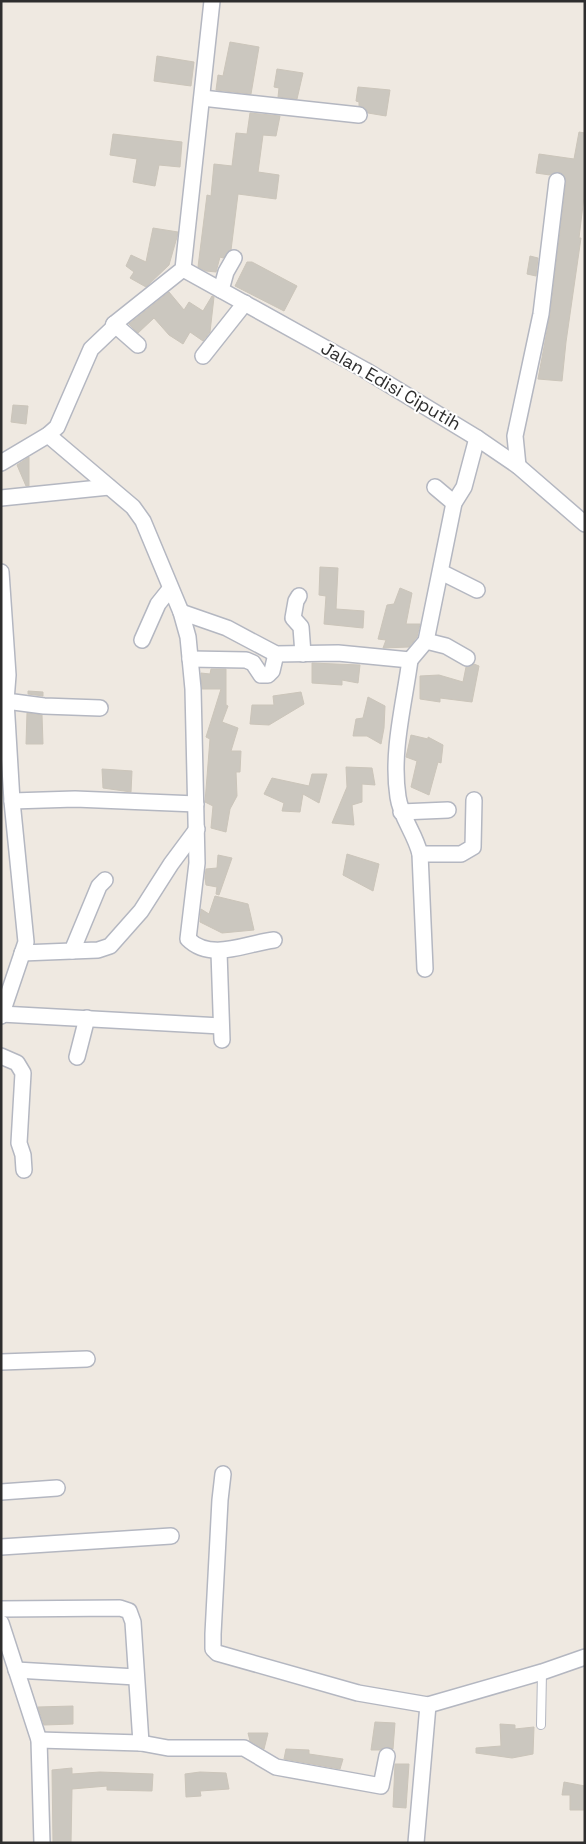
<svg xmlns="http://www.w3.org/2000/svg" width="586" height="1844" font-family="'Space Grotesk',sans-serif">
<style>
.building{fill:#cbc7bf;stroke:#cbc5ba}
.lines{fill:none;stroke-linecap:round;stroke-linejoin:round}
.lane-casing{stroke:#b4b7c1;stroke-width:10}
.street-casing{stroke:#b4b7c1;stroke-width:18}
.lane{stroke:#fff;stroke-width:8}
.street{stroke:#fff;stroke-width:15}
.labels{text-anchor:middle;stroke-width:4;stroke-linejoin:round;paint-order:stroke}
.street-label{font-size:18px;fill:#2e2e2e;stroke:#fff}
</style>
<rect width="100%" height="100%" fill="#efe9e1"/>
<g class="building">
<path d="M230,42L259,47L251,94L216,90L218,75L223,76Z"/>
<path d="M157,56L194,62L191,86L154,81Z"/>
<path d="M277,69L303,73L297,99L278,97L279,88L274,87Z"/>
<path d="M358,87L390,90L386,116L368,113L365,108L359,106V102L356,101Z"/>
<path d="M250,113L280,116L276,136L263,135L258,172L279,175L276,199L238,194L231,250L223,258L220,257L216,272L206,271L198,267L207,195L211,196L214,164L232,166L236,133L247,134Z"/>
<path d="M579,132L585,133V188L579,238H581L566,342L562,381L538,379L550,315L566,182L565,177L559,172L550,175L536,173L539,154L574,159Z"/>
<path d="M113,134L182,142L180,167L159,165L155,186L133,182L137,159L110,155Z"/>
<path d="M153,228L178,232L177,237L169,265L146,287L130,278L134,272L126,266L131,255L146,262Z"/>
<path d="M530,256L538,258L536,276L527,274Z"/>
<path d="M247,262H252L297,286L284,311L235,286Z"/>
<path d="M169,292L184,310L189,302L203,311L212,296L214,297L210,332L203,341L190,332L183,344L169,335L154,318L138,333L129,324Z"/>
<path d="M13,405L28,406L26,424L11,422Z"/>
<path d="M29,457V486H26L17,465Z"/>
<path d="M320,567L338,568L336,609L364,611L363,628L324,624L326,596L319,595Z"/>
<path d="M400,588L412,593L406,624H420L417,637L409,647L383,648L386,640L378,639L387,605L394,604Z"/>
<path d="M312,663L360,665L358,683L342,680V685L312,683Z"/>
<path d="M474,664L479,666L472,702L440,698V702L420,699V676L439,675L463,682L466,667Z"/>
<path d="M211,669H226V705L228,706L222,722L238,728L231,751H241L240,772H236L237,796L230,809L226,832L211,828L213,806L205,802L210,739L206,737L221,689H202L201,673L210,674Z"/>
<path d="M28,691L43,692V696L28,694Z"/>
<path d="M301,692L304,704L269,725L250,724L252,705H274L273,696Z"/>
<path d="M368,697L385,706L384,728L381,744L367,736H353L356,719L363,718Z"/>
<path d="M27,713L42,715L43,744H26Z"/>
<path d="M411,735L428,739V737L443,745L441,763L438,762L429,795L411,787L417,761L406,757Z"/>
<path d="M346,767L372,768L375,785L362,784V802L352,805L354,825L332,823L347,787Z"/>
<path d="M102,769L132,771L131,792L103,788Z"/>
<path d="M312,774H327L319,803L303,794L300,812L282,811L284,803L264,794L272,778L309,786Z"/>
<path d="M347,854L379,864L373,891L343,875Z"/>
<path d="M218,855L232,858L219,895L216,894L217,887L206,885L205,878L206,869L217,868Z"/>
<path d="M215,896L248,904L254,930L222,933L200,922L201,909L209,914Z"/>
<path d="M73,1706V1724L44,1725L38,1707Z"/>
<path d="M375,1722L395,1723L393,1749L388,1747L380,1750H371Z"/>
<path d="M500,1724L515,1725V1729L534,1727L533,1754L512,1758L476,1753V1748L501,1746Z"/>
<path d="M248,1733H268L264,1749L250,1741Z"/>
<path d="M286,1749L309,1750V1754L343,1759L340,1769L284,1759Z"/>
<path d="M395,1764H409L406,1808L393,1807Z"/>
<path d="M72,1768V1774L100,1772L153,1774L152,1791L107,1790V1786L72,1789L71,1843H53L52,1770Z"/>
<path d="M200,1772L226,1773L229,1789L200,1791L201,1796L186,1797L185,1774Z"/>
<path d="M564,1782L585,1786V1810H570V1795H562Z"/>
</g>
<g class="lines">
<defs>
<path id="lane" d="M541,1725L542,1672"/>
<g id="street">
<path d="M202,98L359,115"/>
<path d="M183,269L365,370L477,438L518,466L585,524"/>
<path d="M221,290L226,272L234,258"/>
<path d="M114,324L138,345"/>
<path d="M203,356L245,303"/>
<path d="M48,435L133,507L143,521L181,612L188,637L193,689L197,863L188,939C211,962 247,943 274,940"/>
<path d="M1,463L48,435L57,427L91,349L112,329L114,324L183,269L212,1"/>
<path d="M518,466L515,436L541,314L557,181"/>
<path d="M435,487L454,503"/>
<path d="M1,498L109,487"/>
<path d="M1,572L8,675L6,701L12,801L26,942L1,1016"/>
<path d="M441,572L477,590"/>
<path d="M299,596L296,601L293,618L301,627L303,654"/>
<path d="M181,612L227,628L276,654L338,653L410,660L426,641L454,503L464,487L477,438"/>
<path d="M142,640L158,604L170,589"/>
<path d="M426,641L446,646L467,658"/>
<path d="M190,659L246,660L253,663L261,675H268L272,671L276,654"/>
<path d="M410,660C404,705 391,752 398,797C401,818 415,833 420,854L425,969"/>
<path d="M6,701L44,706L100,708"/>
<path d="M12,801L75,799L196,804"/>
<path d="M401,812L448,810"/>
<path d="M420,854H461L473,847L474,800"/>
<path d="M72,951L98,950L110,946L141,911L171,864L197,829"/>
<path d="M219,952L222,1040"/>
<path d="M22,953L72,951L99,886L105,880"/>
<path d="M1,1014L221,1026"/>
<path d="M1,1056L17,1063L23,1073L19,1143L23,1155L24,1170"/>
<path d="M77,1057L87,1018"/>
<path d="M1,1362L87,1359"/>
<path d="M223,1474L220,1500L213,1634V1649L217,1653L358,1693L428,1705L542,1672L585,1657"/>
<path d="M1,1492L57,1488"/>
<path d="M1,1547L171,1536"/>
<path d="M1,1609L120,1608L129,1611L133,1622L141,1743"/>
<path d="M1,1623L39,1740L42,1843"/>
<path d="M16,1670L136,1677"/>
<path d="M39,1740L141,1743L168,1748H244L276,1767L381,1786L387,1756"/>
<path d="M416,1843L428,1705"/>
</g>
</defs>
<use href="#lane" class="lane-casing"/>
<use href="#street" class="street-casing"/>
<use href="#lane" class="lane"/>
<use href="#street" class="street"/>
</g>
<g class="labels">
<g class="street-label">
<text transform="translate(391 386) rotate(30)" y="6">Jalan Edisi Ciputih</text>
</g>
</g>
<rect width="586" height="1844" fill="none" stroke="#2e2e2e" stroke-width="5"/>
</svg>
